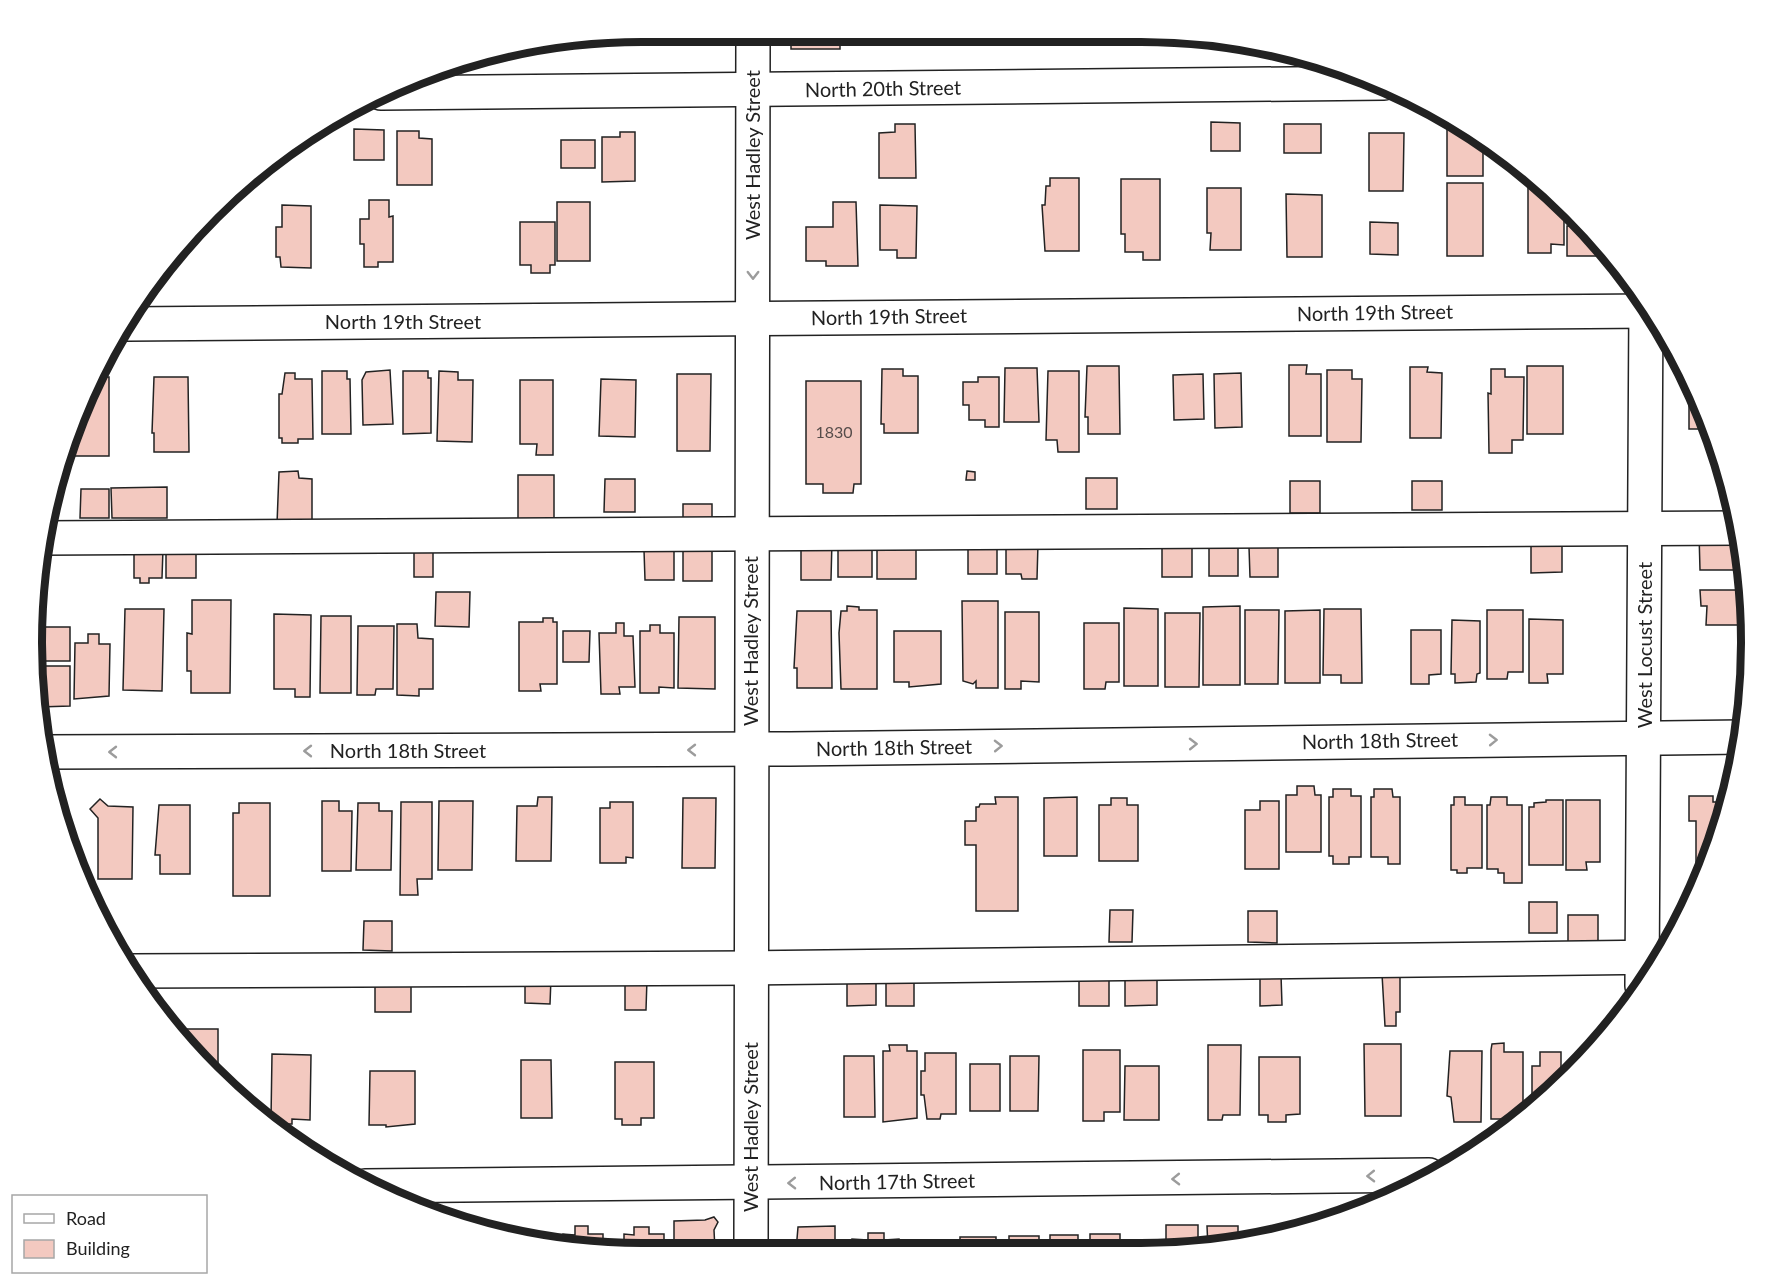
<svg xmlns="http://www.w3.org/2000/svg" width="1783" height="1285" font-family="Lato,sans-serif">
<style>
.building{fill:#f3c9c0;stroke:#222;stroke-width:1.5}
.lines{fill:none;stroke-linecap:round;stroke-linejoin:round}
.minor-casing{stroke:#222;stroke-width:36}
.major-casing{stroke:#222;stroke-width:36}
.minor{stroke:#fff;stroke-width:33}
.major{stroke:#fff;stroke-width:33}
.oneway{stroke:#9c9c9c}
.labels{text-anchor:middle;stroke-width:4.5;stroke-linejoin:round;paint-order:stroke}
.number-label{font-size:16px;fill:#564c4a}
.street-label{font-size:20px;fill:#222;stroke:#fff}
.rim{fill:none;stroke:#222;stroke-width:8}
</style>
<rect width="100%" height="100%" fill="#fff"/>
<g class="building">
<path d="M639,32H668V42L639,41Z"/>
<path d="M680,32H714V34L680,35Z"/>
<rect x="791" y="32" width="49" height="17"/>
<rect x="862" y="32" width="37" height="3"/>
<path d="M924,32H961H946V35H924Z"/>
<path d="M1211,122L1240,123V151H1211Z"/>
<path d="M1447,123H1459L1483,137V176H1447Z"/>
<path d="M895,124H915L916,178H879V133L895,132Z"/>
<rect x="1284" y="124" width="37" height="29"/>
<path d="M354,129L384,130V160H354Z"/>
<path d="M397,131H419V138L432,139V185H397Z"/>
<path d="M620,132H635V181L602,182V137H620Z"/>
<path d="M1369,133H1404L1403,191H1369Z"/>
<rect x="561" y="140" width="34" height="28"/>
<path d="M1050,178H1079V251H1045L1042,205H1045L1046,186H1050Z"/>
<path d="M1121,179H1160V260H1143V252H1125V234H1121Z"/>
<path d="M1528,179H1538L1543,183V188H1548L1564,205V245L1551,244V253H1528Z"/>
<rect x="1447" y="183" width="36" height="73"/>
<path d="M1207,188H1241V250H1210L1211,233H1207Z"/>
<path d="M1286,194L1322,195V257H1287Z"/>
<path d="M369,200H389V217L393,216V262H378V267H364V244H360V219H369Z"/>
<rect x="557" y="202" width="33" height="59"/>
<path d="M833,202H856L858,266H826V261H806V227H833Z"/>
<path d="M282,205L311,206V268L281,267L280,257H276V227H282Z"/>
<path d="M880,205L917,206L916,258H897V250H880Z"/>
<path d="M520,222H555V265H550V273H531V265H520Z"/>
<path d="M1370,222L1398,223V255L1370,254Z"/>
<path d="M1567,226H1583L1600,243V256H1567Z"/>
<path d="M1289,365H1307L1306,374H1321V436H1289Z"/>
<path d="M1087,366H1119L1120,434H1088V417H1085Z"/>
<rect x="1527" y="366" width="36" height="68"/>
<path d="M1410,367H1428L1427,372L1442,373L1441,438H1410Z"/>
<path d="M1005,368H1037L1039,422H1004Z"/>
<path d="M882,369H903V376H918V433H884V424H881Z"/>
<path d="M1491,369H1505V377H1524L1523,440H1512V453H1489L1488,393L1491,394Z"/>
<path d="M390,370L393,424L363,425L362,380L366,372Z"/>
<path d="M1327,370H1352V379H1362L1361,442H1327Z"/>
<path d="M322,371H347V379H350L351,434H322Z"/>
<path d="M403,371H428V378H431V433L403,434Z"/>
<path d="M439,371L458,372V380H473L472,442L437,441Z"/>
<path d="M1048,371H1079V452H1058L1057,440H1046Z"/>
<path d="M285,373H295V379H312L313,439H298V443H282V438H279V394H282Z"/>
<path d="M1241,373L1242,427L1215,428L1214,374Z"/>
<path d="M1689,373L1710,429H1689Z"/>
<path d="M677,374H711L710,451H677Z"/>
<path d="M1203,374L1204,419L1174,420L1173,375Z"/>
<path d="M93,377H109V456H74L73,428Z"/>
<path d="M154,377H188L189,452H154V433H152Z"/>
<path d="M978,377H999V427H985V420H969V405H963V382H978Z"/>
<path d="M601,379L636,380L635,437L599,436Z"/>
<path d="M520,380H553V455H536L537,444H520Z"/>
<path d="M806,381H861V484H854L853,493H823V484H806Z"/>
<path d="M298,471L299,478L312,479V525L277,524L279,472Z"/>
<path d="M967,471L975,472V480H966Z"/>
<rect x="518" y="475" width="36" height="46"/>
<rect x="1086" y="478" width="31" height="31"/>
<path d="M605,479H635V512H604Z"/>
<rect x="1290" y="481" width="30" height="32"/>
<rect x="1412" y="481" width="30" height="29"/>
<path d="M167,487V518H112L111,488Z"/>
<path d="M81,489H109V518H80Z"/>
<rect x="683" y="504" width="29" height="16"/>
<path d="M1699,533H1739L1745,570H1700Z"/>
<path d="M801,539L832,540L831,580H801Z"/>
<rect x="683" y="542" width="29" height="39"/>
<path d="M1006,543H1038L1037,579H1022L1021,574H1006Z"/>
<rect x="968" y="544" width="29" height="30"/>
<rect x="1162" y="544" width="30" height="33"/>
<path d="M1531,544H1562V572L1531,573Z"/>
<rect x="877" y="545" width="39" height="34"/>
<rect x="1209" y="545" width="29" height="31"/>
<rect x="838" y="546" width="34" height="31"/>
<path d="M1249,547H1278V577H1250Z"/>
<path d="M134,548L163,549L162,578H149V583H140V578H134Z"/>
<path d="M196,548V578H166V549Z"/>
<rect x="414" y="549" width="19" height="28"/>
<path d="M644,550H674V580H645Z"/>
<path d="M1700,590H1748L1749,625H1706L1707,606H1701Z"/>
<path d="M436,592H470L469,627L435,626Z"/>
<path d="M192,600H231L230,693H191V671H187V633L192,634Z"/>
<path d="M962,601H998V688H976V681L973,684L963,681Z"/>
<path d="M847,606L859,607V610H877V689H841L839,633L841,611H847Z"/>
<path d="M1240,606V685H1203V607Z"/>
<path d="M1124,608L1158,609V686H1124Z"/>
<path d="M125,609H164L162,691L123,690Z"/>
<path d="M1324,609H1361L1362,683H1341V675H1323Z"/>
<path d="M1245,610H1279L1278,684H1245Z"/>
<path d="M1320,610V683H1285V611Z"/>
<path d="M1487,610H1523V672H1508L1507,679H1487Z"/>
<path d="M797,611H831L832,688H797V668H794Z"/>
<path d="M1005,612H1039V682L1021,681V689H1005Z"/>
<path d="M1165,613H1200L1199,687H1165Z"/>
<path d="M274,614L311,615L310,697H295V689H274Z"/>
<path d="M321,616H351V693H320Z"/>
<path d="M679,617H715V689L678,688Z"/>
<path d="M543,618H553V622H557V684H540L541,691H519V622H543Z"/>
<path d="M1529,619L1563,620V674H1547L1548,683H1529Z"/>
<path d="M1452,620L1480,621V673L1477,674L1476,682L1455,683V674H1451Z"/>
<path d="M616,623H624V636H633L635,687H619L620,694H601L599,633H616Z"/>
<path d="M1084,623H1119V682H1106L1105,689H1084Z"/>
<path d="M397,624H417L418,638L433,639V689H419V696L397,695Z"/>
<path d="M650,625H660V633H674V688L659,687V693H640V631H650Z"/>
<path d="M358,626H394L393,689H376L375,695H357Z"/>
<rect x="37" y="627" width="33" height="34"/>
<path d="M1411,630H1441V674L1429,675V684H1411Z"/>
<path d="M563,631H590L589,662H563Z"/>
<path d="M894,631H941V684L909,687V682H894Z"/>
<path d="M88,634H99V644H110L109,696L74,699L75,643H88Z"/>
<path d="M37,666H70V706L39,707Z"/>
<path d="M1297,786H1314L1315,795H1321V852H1286V795H1297Z"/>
<path d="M1333,789H1351V796H1361V857H1349V864H1333V856H1329V797H1333Z"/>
<path d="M1374,789H1392L1393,797H1400V864H1388V857H1371V797H1374Z"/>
<path d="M1689,796H1713V802H1728L1719,839L1696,890V821H1689Z"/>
<path d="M538,797H552L551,861H516L517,806H537Z"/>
<path d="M995,797H1018V911H976V845H965V821H976V807H979L980,804H996Z"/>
<path d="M1077,797V856H1044V798Z"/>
<path d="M1454,797H1465V805H1482V868H1467V873H1457V870H1451V805H1454Z"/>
<path d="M1491,797H1507V805H1522V883H1504V873H1498V869H1487V805H1490Z"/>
<path d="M683,798H716L715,868H682Z"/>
<path d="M1111,798H1127V805H1138V861H1099V805H1111Z"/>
<path d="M100,799L108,806L133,807L132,879H98V818L90,809Z"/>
<path d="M1546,800H1563V865H1529V807H1534V803L1546,802Z"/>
<path d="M1566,800H1600V862H1586L1587,870H1566Z"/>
<path d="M322,801H339V811H352L351,871H322Z"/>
<path d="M439,801H473L472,870H438Z"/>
<path d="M1260,801H1279V869H1245V810H1260Z"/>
<path d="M401,802H432V879H417L418,895H400Z"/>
<path d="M610,802H633V858L626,857V863H600V808H610Z"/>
<path d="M239,803H270V896H233V813H239Z"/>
<path d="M358,803H379V811H392L391,870H356Z"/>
<path d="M159,805H190V874H160V855H155Z"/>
<rect x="1529" y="902" width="28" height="31"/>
<path d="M1110,910H1133L1132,942H1109Z"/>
<path d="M1248,911H1277V943L1248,942Z"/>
<rect x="1568" y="915" width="30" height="29"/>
<path d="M364,921H392V951L363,950Z"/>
<rect x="1079" y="974" width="30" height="32"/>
<path d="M1382,974H1400V1012H1396V1026H1385Z"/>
<path d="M847,975H876V1005L847,1006Z"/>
<path d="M1260,975H1281L1282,1005L1260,1006Z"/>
<rect x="886" y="976" width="28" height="30"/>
<path d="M525,977L551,978L550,1004L525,1003Z"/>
<path d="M625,978L647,979L646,1010H625Z"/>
<path d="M1157,978V1005L1125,1006V979Z"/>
<rect x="375" y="980" width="36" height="32"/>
<path d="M175,1029H218V1075L175,1032Z"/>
<path d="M1504,1043V1052H1523V1113H1511L1512,1119H1491V1050L1492,1044Z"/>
<path d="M1364,1044H1401V1116H1365Z"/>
<path d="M889,1045H907V1051H917V1118L883,1122V1051H890Z"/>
<path d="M1208,1045H1241L1240,1115H1223L1222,1120H1208Z"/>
<path d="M1083,1050H1120V1112H1104V1121H1083Z"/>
<path d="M1450,1051H1482L1481,1122H1454L1451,1097L1447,1096Z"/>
<path d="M1540,1052H1561V1081L1532,1109V1066H1540Z"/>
<path d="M925,1053H956V1114H941L940,1119H927L924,1095H921V1071H925Z"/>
<path d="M272,1054L311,1055L310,1120L292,1119V1124H276V1119H271Z"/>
<path d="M844,1056H874L875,1117H844Z"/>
<path d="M1010,1056H1039L1038,1111H1010Z"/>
<path d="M1259,1057H1300V1114L1286,1115V1122H1268V1115H1259Z"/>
<path d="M521,1060H551L552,1118H521Z"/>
<path d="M615,1062H654V1118H641V1125H622V1119H615Z"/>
<rect x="970" y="1064" width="30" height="47"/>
<path d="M1125,1066H1159V1120H1124Z"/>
<path d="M370,1071H415V1124L386,1127V1125H369Z"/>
<path d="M714,1217L718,1222L714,1230L715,1250L719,1251L674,1252V1221L705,1220Z"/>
<path d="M1166,1225H1198V1248L1166,1249Z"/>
<path d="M575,1226H588V1234H603V1252L563,1246V1234L575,1235Z"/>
<path d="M835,1226V1251H796L798,1227Z"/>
<path d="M1207,1226H1238V1244L1208,1248Z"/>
<path d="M634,1227H649V1234H664V1252H624V1234L634,1235Z"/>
<path d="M868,1233H884V1240L899,1239V1250L852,1251V1239L868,1240Z"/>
<rect x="1090" y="1234" width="30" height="15"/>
<rect x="1050" y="1235" width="28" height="14"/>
<path d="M1009,1236H1039V1249L1009,1250Z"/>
<rect x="960" y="1237" width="36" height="13"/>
</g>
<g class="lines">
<defs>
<g id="minor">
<path d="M127,324L1650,311"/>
<path d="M42,538L1738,528"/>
<path d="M45,752L790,749L1743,737"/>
<path d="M132,971L751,968L1663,957"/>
<path d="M1642,986L1646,305"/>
<path d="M365,1186L1429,1175"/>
<path d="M751,1251L753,32"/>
</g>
<path id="major" d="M381,93L1384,83"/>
</defs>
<use href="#minor" class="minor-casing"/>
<use href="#major" class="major-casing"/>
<use href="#minor" class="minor"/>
<use href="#major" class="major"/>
</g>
<defs><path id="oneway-chevron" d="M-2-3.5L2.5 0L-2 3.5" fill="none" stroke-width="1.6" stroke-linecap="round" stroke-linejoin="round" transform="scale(1.5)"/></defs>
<g class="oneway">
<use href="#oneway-chevron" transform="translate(753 275) rotate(90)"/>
<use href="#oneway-chevron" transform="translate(1493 740) rotate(-1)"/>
<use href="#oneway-chevron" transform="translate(1193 744) rotate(-1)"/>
<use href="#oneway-chevron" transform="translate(998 746) rotate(-1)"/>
<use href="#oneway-chevron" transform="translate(692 750) rotate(180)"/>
<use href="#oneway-chevron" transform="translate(308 751) rotate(180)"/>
<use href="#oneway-chevron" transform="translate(113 752) rotate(180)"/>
<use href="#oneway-chevron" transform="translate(1371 1176) rotate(179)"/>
<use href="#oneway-chevron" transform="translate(1176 1179) rotate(179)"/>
<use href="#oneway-chevron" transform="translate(792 1183) rotate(179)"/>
</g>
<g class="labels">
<g class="number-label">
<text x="834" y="438">1830</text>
</g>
<g class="street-label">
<text transform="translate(883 89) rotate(-1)" y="7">North 20th Street</text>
<text transform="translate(753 155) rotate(-90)" y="7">West Hadley Street</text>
<text transform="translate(1375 313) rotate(-1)" y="7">North 19th Street</text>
<text transform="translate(889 317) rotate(-1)" y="7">North 19th Street</text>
<text x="403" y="329">North 19th Street</text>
<text transform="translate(751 641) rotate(-90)" y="7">West Hadley Street</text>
<text transform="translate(1645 645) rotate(-90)" y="7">West Locust Street</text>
<text transform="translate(1380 741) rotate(-1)" y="7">North 18th Street</text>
<text transform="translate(894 748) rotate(-1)" y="7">North 18th Street</text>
<text x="408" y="758">North 18th Street</text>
<text transform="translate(751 1127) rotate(-90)" y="7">West Hadley Street</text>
<text transform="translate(897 1182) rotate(-1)" y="7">North 17th Street</text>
</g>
</g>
<path d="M0 0H1783V1285H0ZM642 42H1141A600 600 0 0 1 1741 642V643A600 600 0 0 1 1141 1243H642A600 600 0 0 1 42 643V642A600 600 0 0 1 642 42Z" fill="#fff" fill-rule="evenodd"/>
<path class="rim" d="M642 42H1141A600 600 0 0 1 1741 642V643A600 600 0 0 1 1141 1243H642A600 600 0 0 1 42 643V642A600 600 0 0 1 642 42Z"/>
<rect x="12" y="1195" width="195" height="78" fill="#ffffff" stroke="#a7a7a7" stroke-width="1.5"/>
<rect x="24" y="1214" width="30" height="9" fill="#ffffff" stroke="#a7a7a7" stroke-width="1.5"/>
<text x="66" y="1225" font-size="18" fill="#222222">Road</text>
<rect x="24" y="1240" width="30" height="18" fill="#f3c9c0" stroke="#a7a7a7" stroke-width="1.5"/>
<text x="66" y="1255" font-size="18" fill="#222222">Building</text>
</svg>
